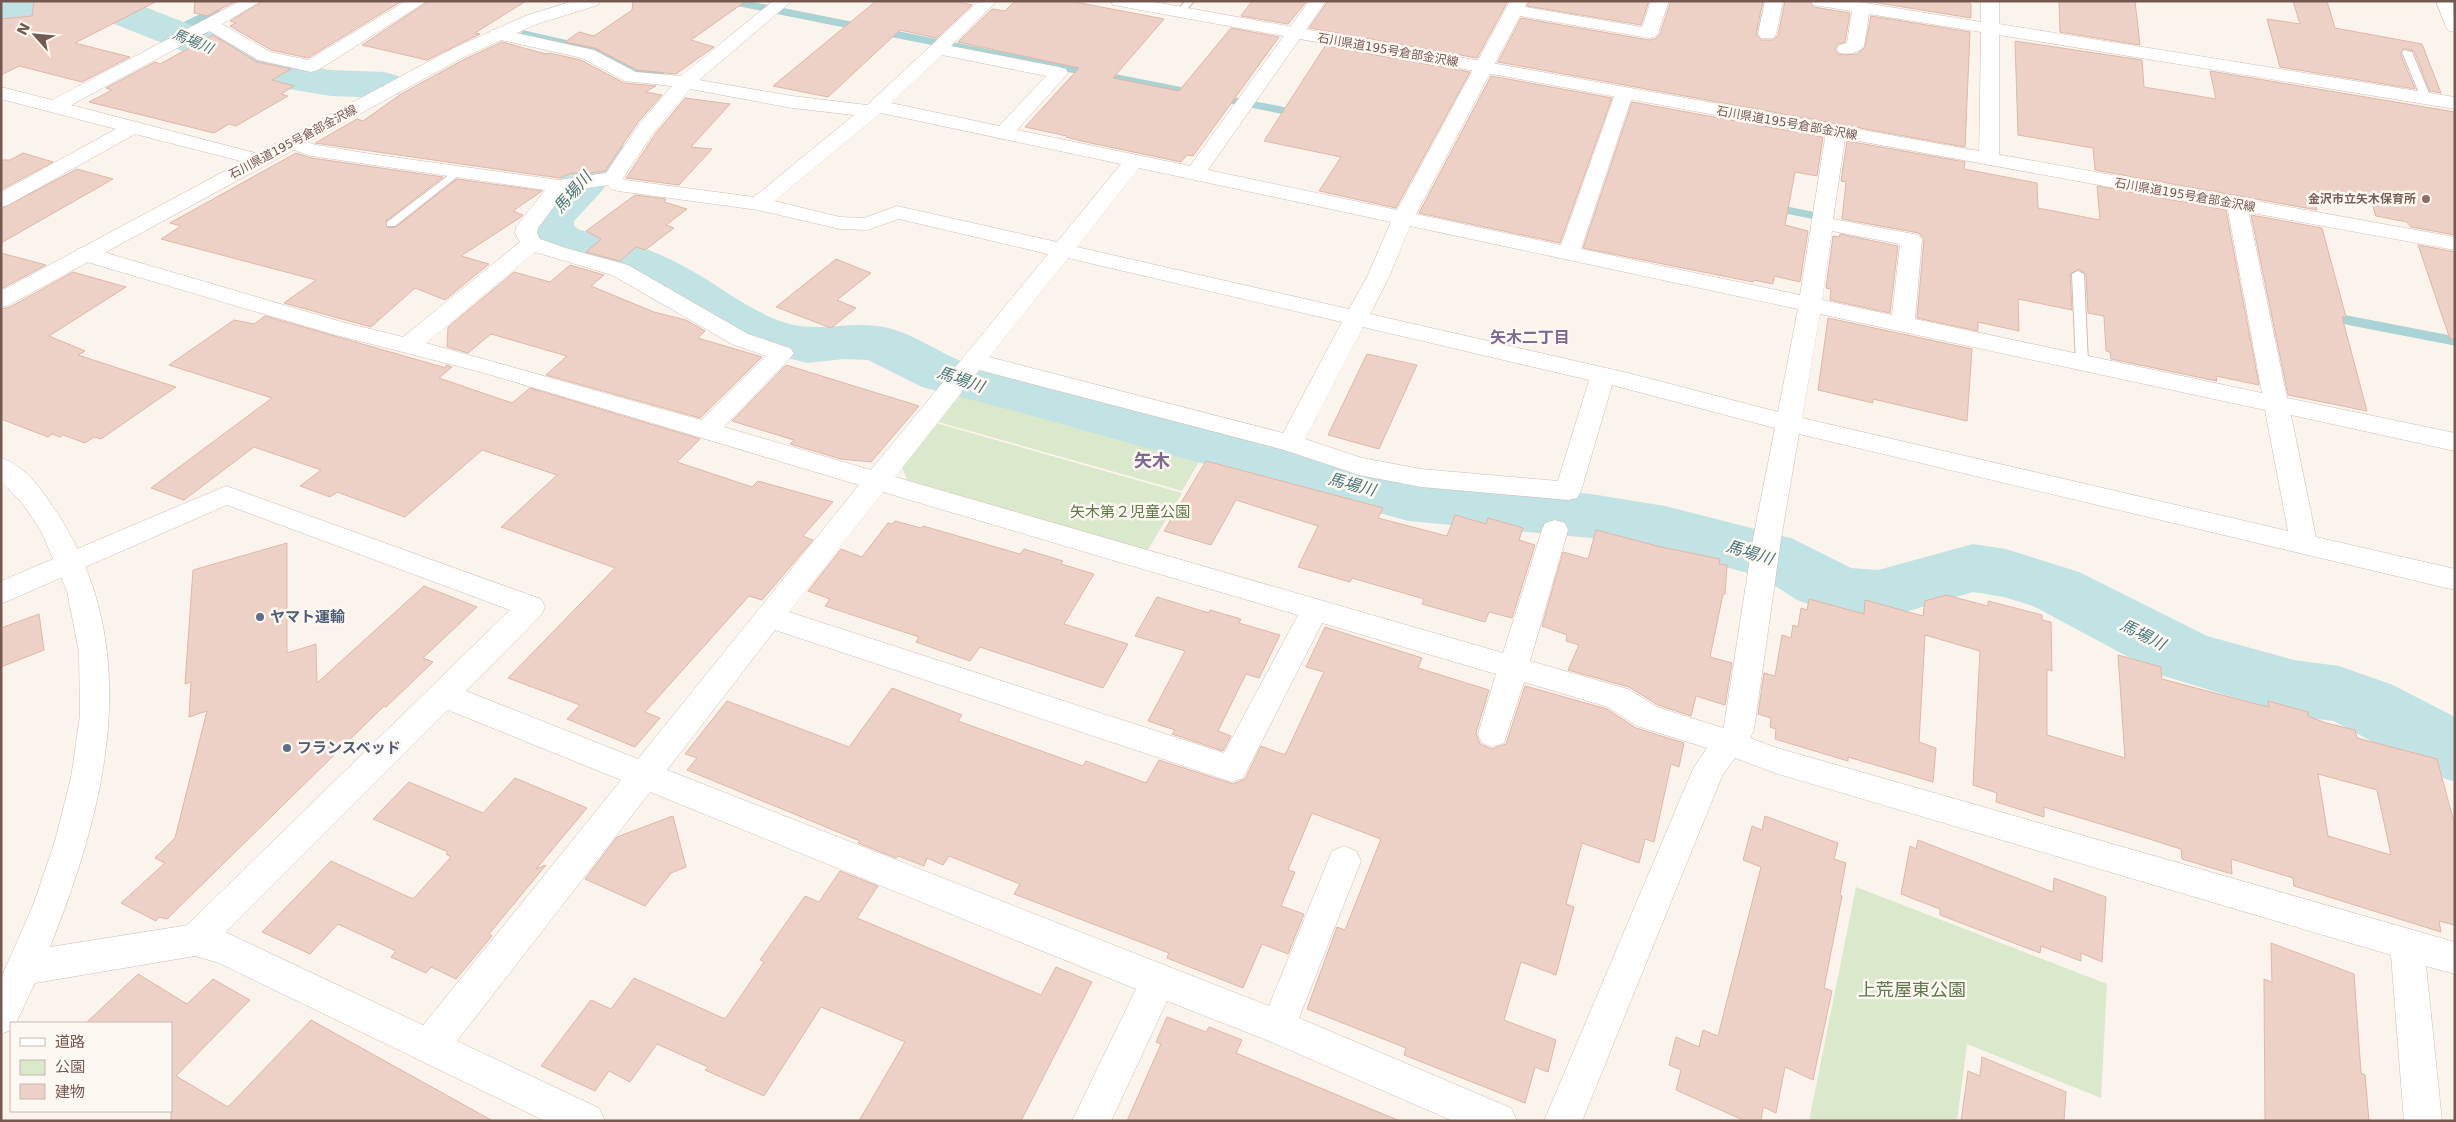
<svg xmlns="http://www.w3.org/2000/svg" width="2456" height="1122" font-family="'DejaVu Sans','Noto Sans JP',sans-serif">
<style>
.green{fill:#dae8cb}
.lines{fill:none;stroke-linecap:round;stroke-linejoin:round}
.stream-far1{stroke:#a9d3d4;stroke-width:7}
.stream{stroke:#a9d3d4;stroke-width:9}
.river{fill:#c2e3e4;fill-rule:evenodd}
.building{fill:#eed1c6;stroke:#dfb7a8;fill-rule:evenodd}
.service-casing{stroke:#cfbdb5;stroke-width:2}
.minor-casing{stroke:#cfbdb5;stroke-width:1}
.tertiary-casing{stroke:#cfbdb5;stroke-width:1}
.secondary-casing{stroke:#d2bdb3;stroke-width:1}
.service{fill:#fff;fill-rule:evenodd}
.minor{fill:#fff;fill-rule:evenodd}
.tertiary{fill:#fff;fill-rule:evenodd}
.secondary{fill:#fff;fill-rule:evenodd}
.education-dot{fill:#8d6e63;stroke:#fef8f3;stroke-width:2}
.service-dot{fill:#5c6f8a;stroke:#fef8f3;stroke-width:2}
.labels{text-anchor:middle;stroke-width:5;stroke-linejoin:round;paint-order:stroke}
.far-street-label{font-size:12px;fill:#755951;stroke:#fef8f3}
.far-education-label{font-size:12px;font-weight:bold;fill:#785e54;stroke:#fef8f3;text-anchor:end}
.far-water-label{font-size:14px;font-style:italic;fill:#457678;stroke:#fef8f3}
.park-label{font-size:15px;fill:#5e794a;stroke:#fef8f3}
.service-label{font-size:15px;font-weight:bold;fill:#4e5e75;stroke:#fef8f3;text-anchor:start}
.water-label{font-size:16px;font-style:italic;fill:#457678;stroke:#fef8f3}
.neighbourhood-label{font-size:16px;font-weight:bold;fill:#7e6990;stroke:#fef8f3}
.quarter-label{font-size:18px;font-weight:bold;fill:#7e6990;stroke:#fef8f3}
.near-park-label{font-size:18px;fill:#5e794a;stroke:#fef8f3}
</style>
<rect width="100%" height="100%" fill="#fbf4ec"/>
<g class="green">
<path d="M961,393L1016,406L1202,457L1182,491L938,422Z"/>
<path d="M936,423L1182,493L1147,551L907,480L902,467Z"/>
<path d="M1856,887L2107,984L2101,1098L1967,1044L1957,1121H1809Z"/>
</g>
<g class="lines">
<g class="stream-far1">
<path d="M730,1L860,27"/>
<path d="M884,32L1193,93"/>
<path d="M170,33L216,10"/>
<path d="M524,34L598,51L638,72L661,74"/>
<path d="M1220,98L1296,113"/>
<path d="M1776,208L1826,218"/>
</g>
<path class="stream" d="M2331,317L2455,341"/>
<g class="river">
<path d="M1,1H121L145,7L227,39L251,54L271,60L331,70L384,72L399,76L406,85L399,94L384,98L331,96L264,85L221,72L197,57L117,25L91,18L72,16L1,23Z"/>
<path d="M548,118C568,120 612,120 622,140C625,146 624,154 624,160L601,192L574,221V226L580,230C620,238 652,249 687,268C720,286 748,310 783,322C814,333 845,322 877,326C907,329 934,350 961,361C969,364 978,366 987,368L1408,477L1591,494L1665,506L1791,538L1851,568L1878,570L1973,544L2006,549L2079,572L2207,636L2294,660L2339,666L2393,685L2455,717V782L2430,773L2334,721L2294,716L2164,676L2033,606L2004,597L1973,592L1878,620L1848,618L1797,600L1772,584L1752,574L1665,552L1591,538L1408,521L1015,411L922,387L868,360L844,359L807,363L746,347L711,332L698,321L651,290L613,271L597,264L546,253L532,243L525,232L524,218L578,159L577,149L532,142L525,132L532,122Z"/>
</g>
</g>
<g class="building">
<path d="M34,1H157L75,43L130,57L82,82L19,66L1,75V19L32,16Z"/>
<path d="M195,1H236L207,16L194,13Z"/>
<path d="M263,1H402L308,58L271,50L230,26L236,23L230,21Z"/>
<path d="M429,1H526L475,33L480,34L427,60L362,45Z"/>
<path d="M633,1H746L691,40L714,47L676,74L637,70L595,48L565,42L579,32L594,36L632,10Z"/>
<path d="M876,1H955L972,5L937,38L900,30L828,97L773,86Z"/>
<path d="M1015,1H1070L1164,19L1113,78L1179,91L1231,28L1279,37L1193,156L1187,155L1181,162L1081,141L1066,137L1067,136L1025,127L1079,68L958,42L992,9L1005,11Z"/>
<path d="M1252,1H1307L1288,24L1241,16Z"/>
<path d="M1328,1H1508L1477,58L1309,28Z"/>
<path d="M1529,1H1649L1641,25L1527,6Z"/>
<path d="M1671,1H1763L1756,34L1761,40H1773L1778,35L1785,1H1809L1813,7L1850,13L1845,42L1838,44L1835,49L1838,54L1843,55L1857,54L1865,47L1871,16L1970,32L1965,147L1498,62L1521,18L1649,40L1655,39L1660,34Z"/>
<path d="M1866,1H1967L1971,4V18Z"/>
<path d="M2059,1H2135L2140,45L2060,32Z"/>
<path d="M2293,1H2327L2335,28L2422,44L2441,93L2430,91L2414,51L2404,48L2400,53L2415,89L2280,67L2267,19L2300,24Z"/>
<path d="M213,35L257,62L291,69L272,80L294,86L281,94L288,96L236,126L229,124L214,133L89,102L112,90L106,88L155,62L160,64Z"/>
<path d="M2015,41L2142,60L2144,87L2216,99L2210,71L2455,112V235L2411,227L2407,222L2376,216L2371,201L2312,191L2317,210L2095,170L2093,148L2018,135Z"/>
<path d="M502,42L546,54L549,53L581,60L624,83L656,86L645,92L662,95L638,122L605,171L584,174L572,173L559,178L315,143L357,119L363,121L401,94L465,59Z"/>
<path d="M1325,46L1470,72L1396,208L1319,191L1341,157L1264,141Z"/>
<path d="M1491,76L1612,98L1560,243L1419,213Z"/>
<path d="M685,98L730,104L691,147L712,149L679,185L626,178L656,133Z"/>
<path d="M1632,102L1823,137L1817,176L1795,172L1785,225L1808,231L1800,282L1774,276L1773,284L1754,280L1753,282L1583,248Z"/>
<path d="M1847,141L1965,162L1964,169L2037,183L2038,208L2100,220L2097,186L2226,210L2259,385L2216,376L2217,381L2111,359L2110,352L2106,351L2104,316L2088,313L2086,274L2079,269L2070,274L2072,310L2018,299L2019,331L1978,322V331L1917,318L1924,239L1919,233L1842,219L1846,182L1841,181Z"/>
<path d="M23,153L53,162L1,190V160H10Z"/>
<path d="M296,153L312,158L443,177L386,221L387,228L396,227L457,179L542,191L513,211L523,215L521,217L461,256L489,264L445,300L415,288L371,327L284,303L316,280L161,239L181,226L170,223Z"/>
<path d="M77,169L113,179L1,243V209Z"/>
<path d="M635,195L666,199L664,202L687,209L666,225L674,228L645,250L636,247L620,261L586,252L601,239L586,231Z"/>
<path d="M2251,215L2322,228L2346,317H2342L2367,411L2288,395Z"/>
<path d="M1840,234L1898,246L1890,313L1830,300L1831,289L1826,288L1833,236L1839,237Z"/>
<path d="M2418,245L2455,252V339H2450Z"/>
<path d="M1,253L46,265L1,289Z"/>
<path d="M836,259L871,273L837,300L856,308L831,328L776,307Z"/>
<path d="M570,265L604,275L591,286L654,312L686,320L705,331L698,338L762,357L700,418L546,375L567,356L491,334L468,353L447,347L448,327L514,272L550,282Z"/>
<path d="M73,272L126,287L49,336L85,351L78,355L176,387L101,439L94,437L85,443L63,435L60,437L52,434L48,437L1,419V309L10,307Z"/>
<path d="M265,316L446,368V365L452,367L439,378L512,403L530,388L700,439L677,462L752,487L758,481L833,502L803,536L813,540L762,600L749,596L645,712L660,718L635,747L567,719L580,705L508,678L615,568L501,527L557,475L482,450L405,517L337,492L330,497L300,486L321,470L254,447L184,500L151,488L272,398L169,365L234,320L254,324Z"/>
<path d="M1828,318L1972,349L1967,421L1873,399V403L1818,390Z"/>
<path d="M1367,354L1417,365L1379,449L1328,435Z"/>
<path d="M786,365L919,406L871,462L841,459L790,444L794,440L732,421Z"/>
<path d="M1206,461L1383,508L1378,518L1447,536L1455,515L1486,524L1488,518L1523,528L1519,540L1535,545L1512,618L1489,612L1485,622L1422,604L1424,599L1352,578L1350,582L1298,567L1318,526L1236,500L1211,545L1164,531Z"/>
<path d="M895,521L921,528L923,526L1020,554L1024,549L1063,561L1061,564L1094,574L1064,624L1128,644L1103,688L980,647L970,661L916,642L919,637L825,606L830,599L808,591L841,549L862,557L888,523L892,524Z"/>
<path d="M1596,530L1661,547L1720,559L1719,564L1727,565L1725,594H1723L1710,657L1732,663L1725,705L1696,696L1691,716L1658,705L1629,687L1568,670L1579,645L1566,641L1567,635L1542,626L1563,552L1588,559Z"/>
<path d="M287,543V653L316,644L317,683L424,586L477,607L423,658L433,662L386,707L384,706L167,919L159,917L156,921L121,903L165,863L155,858L175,838L207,711L189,717L191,682L185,684L193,570Z"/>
<path d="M1946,595L1988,606V601L2042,615V620L2051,622L2052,671L2047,669V735L2125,758L2118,655L2161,667L2162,679L2260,705L2269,707L2268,701L2308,712V716L2326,723L2355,730L2357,738L2437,759L2455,826V925L2439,921L2441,932L2294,886L2293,878L2231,859L2232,874L2182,859L2181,849L2117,829L2044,807V817L1996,802L1997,793L1973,785L1980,651L1925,635L1919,742L1936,748L1933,782L1848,757V761L1775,739L1776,729L1770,727L1771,718L1758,714L1764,673L1775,676L1782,635L1791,638L1793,625L1798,627L1801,608L1807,610L1809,599L1864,614L1865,600L1923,616L1925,601ZM2318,774L2377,790L2391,855L2328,836Z"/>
<path d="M1157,597L1209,613L1210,610L1241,619L1239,623L1280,635L1259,678L1246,674L1218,731L1231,736L1223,751L1172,734L1175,730L1148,721L1185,651L1135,636Z"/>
<path d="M39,614L44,650L1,667V628Z"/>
<path d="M1325,627L1422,658L1418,668L1489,690L1476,733L1480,744L1492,749L1506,744L1525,686L1607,709L1636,728L1684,743L1679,767L1671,764L1654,842L1645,839L1639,863L1582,843L1566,904L1574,907L1556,975L1521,962L1504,1020L1556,1040L1548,1072L1535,1067L1525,1103L1404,1055L1406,1048L1307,1009L1337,927L1345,930L1381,839L1312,813L1288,870L1295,872L1281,906L1304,914L1288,954L1262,944L1243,988L1167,958L1169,953L1014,894L1020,884L949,856L943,865L927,858L924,866L898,856L896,858L858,843L860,841L687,770L697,758L685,754L727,701L849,747L892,688L962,715L958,721L1083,766L1086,761L1146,783L1159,760L1233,784L1245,779L1261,746L1285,755L1324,672L1306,667Z"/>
<path d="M515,778L587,808L536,869L546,865L489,934L492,936L456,979L431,967L426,973L391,957L396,951L338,924L310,954L262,932L331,861L413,899L451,857L446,854L448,852L373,819L409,782L483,813Z"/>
<path d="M673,816L686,867L671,873L645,906L585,879L617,837Z"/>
<path d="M1765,816L1838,843L1834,859L1846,863L1840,895L1842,896L1824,988L1832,991L1813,1080L1785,1067L1776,1113L1763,1107L1761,1121H1745L1676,1090L1681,1070L1669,1065L1676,1037L1699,1047L1703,1030L1718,1036L1761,867L1743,860L1752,826L1762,830Z"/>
<path d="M1918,840L2053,892L2054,878L2106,897L2102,962L2081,953V961L2041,946L2040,953L1940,915V909L1901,894L1910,846L1916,849Z"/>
<path d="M840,871L878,886L857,918L1041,995L1056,967L1092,982L1021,1121H859L905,1042L821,1007L764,1096L705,1070L708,1067L657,1044L630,1082L609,1071L595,1091L541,1066L591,1000L611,1009L634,978L725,1019L764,962L760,960L805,896L819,902Z"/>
<path d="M2271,943L2354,974L2361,1073L2365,1075L2369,1121H2265L2264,979L2272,982Z"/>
<path d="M138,974L187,1004L213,979L250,1000L176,1076L228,1107L311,1020L493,1121H171V1023H86Z"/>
<path d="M1167,1017L1206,1032L1209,1027L1242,1040L1236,1053L1400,1121H1127L1161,1044L1156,1042Z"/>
<path d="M1982,1057L2066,1092L2064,1121H1961L1968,1071L1980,1076Z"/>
</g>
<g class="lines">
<defs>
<g id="service">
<path d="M1185,1H1194L1183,14H1177L1176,12Z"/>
<path d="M2404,50L2412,52L2431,98L2429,100L2421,98L2402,52Z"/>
<path d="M458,168L462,169V173L395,226H387V222Z"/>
<path d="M2078,271L2084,274L2088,363L2082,367L2076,363L2072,274Z"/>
</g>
<g id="minor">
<path d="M240,1H261L222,24L270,52L308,60L406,1H427L318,70L311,72L258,60L209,31L71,105L267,156L270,160L267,164L260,166L135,134L8,205L1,207V192L116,129L1,99V87L52,100Z"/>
<path d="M773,1H792L699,80L792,96L867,105L979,1H997L951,46L1059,67L1066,69L1068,73L1017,130L1190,166L1309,1H1326L1208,170L1397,210L1510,1H1527L1525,7L1642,27L1651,1H1669L1658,33L1655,37L1649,38L1520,16L1416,214L1561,245L1615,94L1617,90H1631L1633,94L1581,249L1800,295L1826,132L1829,128H1843L1846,132L1833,219L1919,235L1922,240L1915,319L2262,393L2227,205L2230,201L2237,199L2244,201L2247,205L2287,398L2455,433V451L2291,415L2316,537L2455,569V590L1799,434L1781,539L1754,730L1750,738L1777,748L2455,942V974L2426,966L2442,1121H2404L2391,955L1775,773L1735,758L1722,776L1582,1121H1544L1693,769L1707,748L1637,726L1608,707L1524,682L1504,743L1493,747L1482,743L1478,734L1496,674L1322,623L1243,778L1232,782L775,630L667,770L1269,1006L1332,851L1344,846L1356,851L1361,861L1299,1018L1511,1108L1517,1121H1453L1269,1041L1167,1001L1111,1121H1072L1136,989L650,792L443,1059L430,1064L417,1059L412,1046L417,1033L621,780L448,710L207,951L195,956L183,951L178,940L183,929L510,610L227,505L1,604V581L226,486L541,599L545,607L541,615L466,691L638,759L859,485L481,372L332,334L77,259L74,254L77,249L85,247L93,249L342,322L403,337L520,242L515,233L516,227L545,190L312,156L284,147L281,143L284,139L291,137L316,145L371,154L559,180L606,173L640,123L672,86L625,81L582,58L492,38L489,34L492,30L498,29L594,50L636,72L681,76ZM942,55L1046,76L999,126L891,103ZM690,89L792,108L854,115L754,197L625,180L623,178L654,132ZM881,113L1121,164L1057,242L897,206L864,218L840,217L774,201ZM1139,168L1391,222L1367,277L1349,309L1077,247ZM608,185L611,189L618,191L758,210L840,229L867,230L899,219L1048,254L871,470L724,427L790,358L794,353L790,348L748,334L628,265L569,249L540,239L537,233L538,228L566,191ZM1410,226L1798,309L1778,412L1628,373L1370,314L1389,277ZM1832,231L1900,244L1892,315L1822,300ZM535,252L612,275L732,344L766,356L701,420L426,343ZM1068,258L1342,322L1283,433L989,357ZM1820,314L2265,410L2288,531L1802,418ZM1363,327L1589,380L1558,481L1421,469L1362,458L1305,439ZM979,370L1284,450L1359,475L1421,487L1568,500L1577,498L1581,491L1612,385L1775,428L1753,539L1724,726L1723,728L1657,707L1628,689L1530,661L1568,530L1565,523L1555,520L1545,523L1542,530L1503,653L895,477ZM883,492L1298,615L1224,753L789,612Z"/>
<path d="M1765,1H1783L1776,34L1773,38H1761L1758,34Z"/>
<path d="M1811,1H1853L1981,22V1H1999V24L2455,97V109L1999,35V159L1996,163L1989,165L1982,163L1979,159L1981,32L1869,14L1864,46C1859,53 1848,55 1840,53L1837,49L1840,45L1847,43L1852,11L1813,5Z"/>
</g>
<path id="tertiary" d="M1,458C28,466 46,496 61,519C145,654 105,809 50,947L195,924L225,932L599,1108L605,1121H545L219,963L195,956L35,983L16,1023H11V1030L1,1034V978L34,903L55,841L71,778L80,715L79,652L67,591L41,531L23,504L1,481Z"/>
<g id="secondary">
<path d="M573,1H600L598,5L537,24L464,57L9,305L1,307V291L452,49L525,16Z"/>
<path d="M1111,1H1149L2455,237V250L1119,6L1113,5Z"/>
<path d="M2436,1H2453L2455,32L2449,31L2446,27Z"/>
</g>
</defs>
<use href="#service" class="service-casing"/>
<use href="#minor" class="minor-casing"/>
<use href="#tertiary" class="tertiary-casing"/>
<use href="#secondary" class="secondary-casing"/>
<use href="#service" class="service"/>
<use href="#minor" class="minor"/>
<use href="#tertiary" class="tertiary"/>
<use href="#secondary" class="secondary"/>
</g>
<circle class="education-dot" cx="2426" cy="199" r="5"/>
<g class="service-dot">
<circle cx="260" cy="617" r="5"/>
<circle cx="287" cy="748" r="5"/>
</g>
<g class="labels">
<g class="far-street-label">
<text transform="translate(1388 50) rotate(10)" y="4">石川県道195号倉部金沢線</text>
<text transform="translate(1787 123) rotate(10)" y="4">石川県道195号倉部金沢線</text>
<text transform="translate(293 142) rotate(-28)" y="4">石川県道195号倉部金沢線</text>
<text transform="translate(2185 195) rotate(10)" y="4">石川県道195号倉部金沢線</text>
</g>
<g class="far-education-label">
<text x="2416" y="203">金沢市立矢木保育所</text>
</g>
<g class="far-water-label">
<text transform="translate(193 41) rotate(23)" y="5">馬場川</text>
</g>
<g class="park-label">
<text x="1130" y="517">矢木第２児童公園</text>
</g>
<g class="service-label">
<text x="270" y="622">ヤマト運輸</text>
<text x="297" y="753">フランスベッド</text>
</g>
<g class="water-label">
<text transform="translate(572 192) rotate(-49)" y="6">馬場川</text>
<text transform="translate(961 379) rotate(19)" y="6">馬場川</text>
<text transform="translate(1352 484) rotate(15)" y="6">馬場川</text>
<text transform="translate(1750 552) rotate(17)" y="6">馬場川</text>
<text transform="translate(2143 634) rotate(27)" y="6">馬場川</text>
</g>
<g class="neighbourhood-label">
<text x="1530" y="343">矢木二丁目</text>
</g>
<g class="quarter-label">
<text x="1152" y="467">矢木</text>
</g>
<g class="near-park-label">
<text x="1912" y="996">上荒屋東公園</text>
</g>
</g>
<rect width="2456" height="1122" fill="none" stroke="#755951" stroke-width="5"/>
<rect x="10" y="1022" width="162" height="90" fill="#fef8f3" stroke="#c7b8b2"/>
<rect x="20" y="1038" width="25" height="8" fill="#ffffff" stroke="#c7b8b2"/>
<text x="55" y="1047" font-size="15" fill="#755951">道路</text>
<rect x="20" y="1060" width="25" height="15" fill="#dae8cb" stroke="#c7b8b2"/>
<text x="55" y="1072" font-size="15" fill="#755951">公園</text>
<rect x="20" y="1084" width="25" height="15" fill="#eed1c6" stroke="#c7b8b2"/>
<text x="55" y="1097" font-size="15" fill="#755951">建物</text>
<g transform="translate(35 35) rotate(297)" stroke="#fef8f3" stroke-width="4" paint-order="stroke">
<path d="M0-4L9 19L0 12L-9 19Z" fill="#755951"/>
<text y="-8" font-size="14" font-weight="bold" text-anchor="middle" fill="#755951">N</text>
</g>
</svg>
